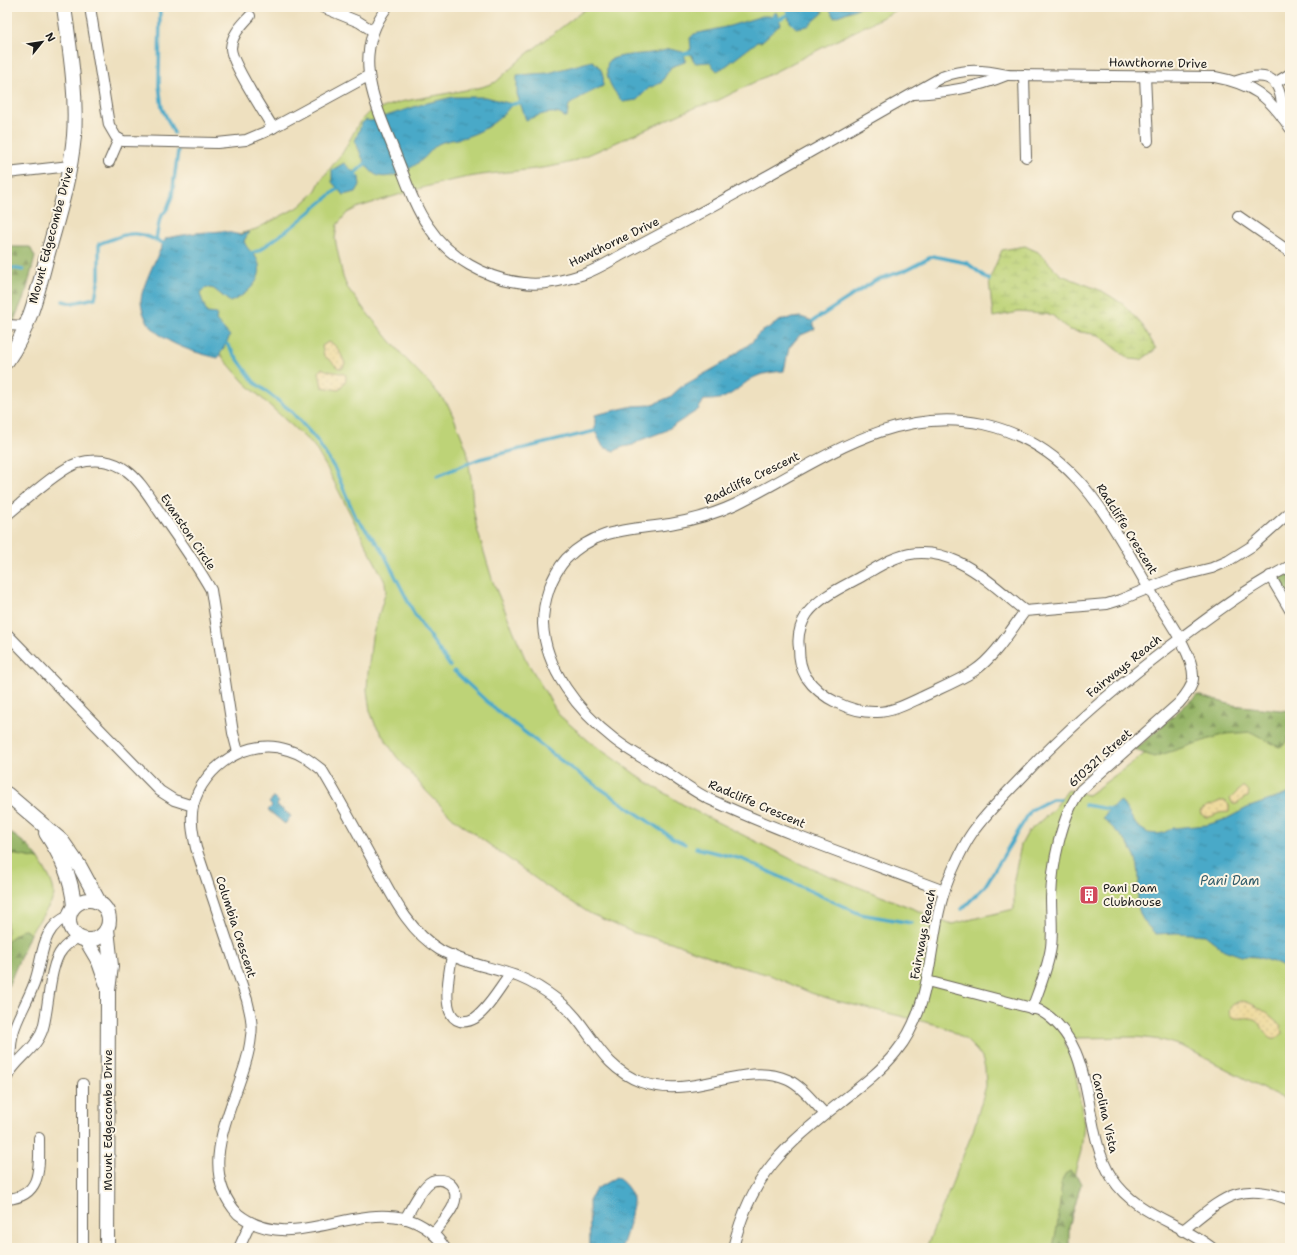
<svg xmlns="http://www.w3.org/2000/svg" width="1297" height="1255" font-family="'Shantell Sans',sans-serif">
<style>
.green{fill:#bdd377;stroke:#6c784a}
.forest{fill:url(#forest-firs);stroke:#596842}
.wetland{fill:url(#wetland-marsh);stroke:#6c784a}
.sand{fill:url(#sand-dots);stroke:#857b5d}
.water{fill:url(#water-ripples);stroke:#326272}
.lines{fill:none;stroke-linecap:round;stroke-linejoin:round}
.stream{stroke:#49a9c8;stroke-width:3.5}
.street-casing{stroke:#666155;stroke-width:12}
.secondary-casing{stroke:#666155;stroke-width:16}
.street{stroke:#fff;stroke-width:10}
.secondary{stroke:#fff;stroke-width:14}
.labels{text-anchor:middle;stroke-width:4;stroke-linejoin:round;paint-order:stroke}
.street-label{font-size:12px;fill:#1c1c1c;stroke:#fcf5e5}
.poi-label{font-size:12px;fill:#1c1c1c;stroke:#fcf5e5;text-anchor:start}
.water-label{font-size:13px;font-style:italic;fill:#305b69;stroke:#fcf5e5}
</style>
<defs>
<pattern id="forest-firs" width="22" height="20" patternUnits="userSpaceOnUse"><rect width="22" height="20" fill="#96b568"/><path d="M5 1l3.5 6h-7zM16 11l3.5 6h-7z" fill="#7a9255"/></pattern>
<pattern id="wetland-marsh" width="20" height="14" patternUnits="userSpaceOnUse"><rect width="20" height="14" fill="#bdd377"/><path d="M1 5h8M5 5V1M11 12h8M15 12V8" fill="none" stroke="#a2b566"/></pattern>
<pattern id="sand-dots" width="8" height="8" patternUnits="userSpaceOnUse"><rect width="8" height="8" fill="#eeda9e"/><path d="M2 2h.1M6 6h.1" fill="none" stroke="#ccba88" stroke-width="1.8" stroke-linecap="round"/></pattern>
<pattern id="water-ripples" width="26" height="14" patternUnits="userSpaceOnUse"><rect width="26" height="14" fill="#49a9c8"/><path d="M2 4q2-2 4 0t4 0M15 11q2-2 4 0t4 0" fill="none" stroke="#3c89a2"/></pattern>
</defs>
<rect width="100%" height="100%" fill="#fcf5e5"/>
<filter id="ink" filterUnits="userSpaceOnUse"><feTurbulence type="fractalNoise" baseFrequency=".025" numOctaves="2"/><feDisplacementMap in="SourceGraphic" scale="8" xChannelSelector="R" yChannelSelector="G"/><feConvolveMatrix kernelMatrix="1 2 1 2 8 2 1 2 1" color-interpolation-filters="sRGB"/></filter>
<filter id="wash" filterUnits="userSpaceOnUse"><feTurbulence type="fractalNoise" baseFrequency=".012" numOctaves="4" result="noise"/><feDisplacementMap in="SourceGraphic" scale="16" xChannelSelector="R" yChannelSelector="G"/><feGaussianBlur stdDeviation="0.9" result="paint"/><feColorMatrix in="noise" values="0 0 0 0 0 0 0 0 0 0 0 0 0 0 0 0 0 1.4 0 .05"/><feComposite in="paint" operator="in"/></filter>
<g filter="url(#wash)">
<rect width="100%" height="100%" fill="#eee0bf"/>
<g class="green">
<path d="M588,7H903L715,102L696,107L572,162C542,170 511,171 481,175C439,181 399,195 359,207L347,213L337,225L335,239L343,277L347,287L363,308L404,357L432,386L448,405L454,418L467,450L471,478L473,507L477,529L493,582L525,658L559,715L590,742L645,781L687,807L805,866L952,924L1014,909V879L1021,845L1028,832L1053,810L1068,790L1088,795L1154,747L1290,716V1102L1184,1047L1162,1040L1136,1037L1076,1038L1065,1044L1073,1059L1084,1123L1081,1151L1071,1187L1061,1248H926L973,1131L986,1086L985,1068L982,1058L977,1051L966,1040L952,1031L938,1025L837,1001L811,993L770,975L733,965L671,942L634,933L591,914L543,884L453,818L426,791L396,756L375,724L370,711L367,690L368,673L372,637L386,591L385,582L327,468L314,446L244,382L210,343L166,281L222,239L256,229L300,206L315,192L321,180L343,152L360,121L368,113L400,102L482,87L496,82L523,57Z"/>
<path d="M7,853L39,859C44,869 54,882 54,894C54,902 35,925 30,934L25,930L7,941Z"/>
</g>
<g class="forest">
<path d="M7,247H30L35,257L26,292L7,337Z"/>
<path d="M1290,573V601L1277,579Z"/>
<path d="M1197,695L1232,705L1290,711V733L1284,745L1279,747L1251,732L1225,734L1154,757L1135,750Z"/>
<path d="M7,830L27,845L39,859L7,853Z"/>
<path d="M22,930H25L30,934L7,989V941Z"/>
<path d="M1070,1171L1077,1176L1081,1184L1069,1227V1248H1053L1058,1221L1062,1181L1065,1174Z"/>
</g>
<path class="wetland" d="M1025,246L1038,252L1061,275L1102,291L1123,304L1143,326L1156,349L1141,360L1129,359L1099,335L1069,330L1052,315L1019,312L993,317L989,280L1002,250Z"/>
<g class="sand">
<path d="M328,342C338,344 341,355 345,363L343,368H338L331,361L324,356L322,346Z"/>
<path d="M322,368C331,374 340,371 346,375V380L339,390L322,387L319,372Z"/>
<path d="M1242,787H1244L1249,792L1248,797L1244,798L1237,804H1233L1230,799Z"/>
<path d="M1220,801H1225L1229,805V812C1225,813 1223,812 1219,813C1212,816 1208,820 1201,814L1200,811C1205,806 1215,804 1220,801Z"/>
<path d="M1241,1001C1252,1001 1274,1017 1281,1026L1282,1034C1265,1048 1265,1023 1254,1019C1247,1016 1239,1020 1232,1017C1225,1009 1233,1003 1241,1001Z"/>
</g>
<g class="water">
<path d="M785,7H822L823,13L808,26L796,28L790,22Z"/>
<path d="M829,7H861L835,17L833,16Z"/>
<path d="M776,12L781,24L761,42H757L726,66L717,71L709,62L696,63L693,61L692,54L690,55L689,50L691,49L690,38L694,34L730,26L762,16H771Z"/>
<path d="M669,49L683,52L686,60L685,62L671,67L661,83L649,88L637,100L623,102C613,91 602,75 609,60C628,52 650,56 669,49Z"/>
<path d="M592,61C601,66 605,75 603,86L581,97L569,105L567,117H564C555,108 537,116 526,120L517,94V75L548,73Z"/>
<path d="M453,97H486L512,104C503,117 486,130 471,135C460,140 448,139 438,144C432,148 428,155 423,159C413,168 386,184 373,173C364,166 360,151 355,141L362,123L366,120L371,121L423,104Z"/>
<path d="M344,163L359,177L360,185L356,192L343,195L332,182V170Z"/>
<path d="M223,231L240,235L249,232L244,241C247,250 253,252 257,259C267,279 246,295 230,302L214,289L206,287L200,294L207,313L217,314L216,320L230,336L218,358C188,351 142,338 141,300C141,288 160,250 166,238L195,233Z"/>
<path d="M801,317L813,321L815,329L799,336L789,348L784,371C774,372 761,373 751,379C733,391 729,401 704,400L698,410L665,431L641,440L633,445L623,447L614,451L603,447L595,431V415L633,406L651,405L670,397L681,387L720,365L752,342L758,334L783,319Z"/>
<path d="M1290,793V970L1273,962L1257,957L1241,956L1224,950L1205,935L1177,933L1156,934C1124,907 1146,890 1136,859C1131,843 1114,830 1103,818L1109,809L1121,801L1137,826L1148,833L1157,834L1163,833L1173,828L1207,825L1226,819L1247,808Z"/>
<path d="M274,797L279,802L277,805L291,816L285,824L268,810L272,806L269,803Z"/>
<path d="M616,1177C624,1182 631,1190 633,1199C634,1207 625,1241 621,1248H590L589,1201L596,1189Z"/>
</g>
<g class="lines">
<g class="stream">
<path d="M160,7L159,85L162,108L174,133"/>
<path d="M777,20L791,13"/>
<path d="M679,55L693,52"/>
<path d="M509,105L522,102"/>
<path d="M353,175L369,160"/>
<path d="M156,239L160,218L167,209L172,196L178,151"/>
<path d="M248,254L258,251L293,226L341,186"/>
<path d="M7,267L23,270"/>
<path d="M63,301L72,303L95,298L99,278V244C134,231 133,229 167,245"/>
<path d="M813,321L876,280L906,270L933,256L967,263L989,280"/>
<path d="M227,344L254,382L290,410L316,439L335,469L355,516L381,548L415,615L450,666"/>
<path d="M437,476L479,459L595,431"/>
<path d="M454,671L495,709L568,766L674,839L685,844"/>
<path d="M1085,805L1109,809L1113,813"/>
<path d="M696,848L742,859L860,914L911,923"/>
<path d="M962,909L985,886L1031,810L1052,799H1060"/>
</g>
</g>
</g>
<g filter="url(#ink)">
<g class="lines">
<defs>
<g id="street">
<path d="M90,7L109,125L116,137L123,141L217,143L246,140L265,132L368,76"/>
<path d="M322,7L359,22L373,31"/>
<path d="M387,7C349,58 377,106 397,158C406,180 414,206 428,226C449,258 486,279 524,283C543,286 566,280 584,274C598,269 612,260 625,253C646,242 666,231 687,220C773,174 857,125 942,77C964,68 984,70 1007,75L1215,77C1252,84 1269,96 1290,128"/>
<path d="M250,16C242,25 232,34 231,48C231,63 264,112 273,128"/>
<path d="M1024,75L1026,157"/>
<path d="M1145,76L1148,141"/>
<path d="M1237,81C1274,68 1282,83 1283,118"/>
<path d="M1275,83L1290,74"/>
<path d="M914,94C947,92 976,88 1007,75"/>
<path d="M109,162L119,139"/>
<path d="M7,173L70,166"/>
<path d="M1238,216L1290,252"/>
<path d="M7,325L26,326"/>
<path d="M7,515C23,502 60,468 78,463C94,458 113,460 127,471C140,480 150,498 159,511C177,537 196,563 211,590L233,733L238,752"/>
<path d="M1270,576L1290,610"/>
<path d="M1025,611C1010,631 995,657 974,671C957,682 938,689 920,698C907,704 892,712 877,712C852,713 821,699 806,677C801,669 799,658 799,648C797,636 800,625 807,614C820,596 845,586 864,575C874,569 885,562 896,558C947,538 989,582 1025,611L1107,604L1120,600L1176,577L1212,568L1228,561L1252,546L1290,512"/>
<path d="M7,634L160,791L174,800L193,806"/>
<path d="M944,891C865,861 785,834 709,799C693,791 677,779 662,769C646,760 629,751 614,739C579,712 545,669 543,624C543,601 551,576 566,559C596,528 631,530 670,524C693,520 715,514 736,504C815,465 890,404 983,424C1077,445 1110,523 1154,597C1166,617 1195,655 1193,679C1192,688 1185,696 1179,703L1081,790C1061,815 1052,866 1051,898C1051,914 1053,931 1051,947C1048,968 1039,989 1032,1009"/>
<path d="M452,955C450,971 439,1015 460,1021C465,1022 470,1021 475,1018C489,1008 499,989 510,975"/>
<path d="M927,981L1039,1010C1100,1044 1079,1127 1112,1178C1136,1215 1180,1222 1212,1248"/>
<path d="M11,1069C8,1025 20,1020 34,984C44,959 39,928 69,916"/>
<path d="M7,1077C16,1058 36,1051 43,1028C49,1008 49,965 62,950C66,944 72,941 79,937"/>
<path d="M7,1199C43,1196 39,1166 39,1138"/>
<path d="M405,1219C411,1209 422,1186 432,1181C438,1179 445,1180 450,1184C466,1200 443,1220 433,1234"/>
<path d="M1182,1231C1221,1200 1238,1179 1290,1200"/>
<path d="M83,1248V1084"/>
<path d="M239,1248L250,1224"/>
<path d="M445,1248C436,1234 423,1224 407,1219C349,1203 290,1255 238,1214C189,1161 246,1093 251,1036C253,1024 250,1012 247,1000L196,848C193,834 190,820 193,806C203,766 249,736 288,750C302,754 312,762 322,770C340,800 356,830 373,861C391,893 407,930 440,950C465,964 493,967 519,977C534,983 546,991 559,1001C591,1026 598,1066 641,1082C694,1101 743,1060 788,1080C803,1087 814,1103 825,1114"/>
<path d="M733,1248C751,1174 784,1147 842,1101C861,1086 881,1071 896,1052C937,1002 926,934 949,878C956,863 962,847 972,833C987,812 1006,794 1024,775C1067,729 1114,689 1165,650C1205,620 1245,589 1290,566"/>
</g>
<g id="secondary">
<path d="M7,361C28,331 37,295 46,260C57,220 70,179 74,136C77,93 70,50 64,7"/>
<path d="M7,794L62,841L80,867L99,902"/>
<path d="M46,833C61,856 72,878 74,906"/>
<circle cx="89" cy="920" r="20"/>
<path d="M86,940L99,962L107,985"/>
<path d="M107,1248L108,991L111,966L107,929"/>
</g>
</defs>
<use href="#street" class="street-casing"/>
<use href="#secondary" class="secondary-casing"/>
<use href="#street" class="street"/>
<use href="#secondary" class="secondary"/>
</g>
</g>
<defs>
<symbol id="building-square" viewBox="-11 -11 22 22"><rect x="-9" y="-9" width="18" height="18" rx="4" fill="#d1495b" stroke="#fcf5e5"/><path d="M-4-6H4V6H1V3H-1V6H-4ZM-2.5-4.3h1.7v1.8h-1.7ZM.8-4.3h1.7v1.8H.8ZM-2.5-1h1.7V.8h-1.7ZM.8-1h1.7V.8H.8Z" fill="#fff"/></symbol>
</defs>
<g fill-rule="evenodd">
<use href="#building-square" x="1078" y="884" width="22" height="22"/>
</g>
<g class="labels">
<g class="street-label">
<text transform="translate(1158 63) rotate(1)" y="4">Hawthorne Drive</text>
<text transform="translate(51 235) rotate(-75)" y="4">Mount Edgecombe Drive</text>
<text transform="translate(614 242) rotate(-26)" y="4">Hawthorne Drive</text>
<text transform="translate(752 478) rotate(-26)" y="4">Radcliffe Crescent</text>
<text transform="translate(1127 529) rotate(58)" y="4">Radcliffe Crescent</text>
<text transform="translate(188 532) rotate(56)" y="4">Evanston Circle</text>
<text transform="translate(1124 666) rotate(-39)" y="4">Fairways Reach</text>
<text transform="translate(1100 758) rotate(-42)" y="4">610321 Street</text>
<text transform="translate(757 804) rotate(23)" y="4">Radcliffe Crescent</text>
<text transform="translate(236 927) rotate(72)" y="4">Columbia Crescent</text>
<text transform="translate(923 934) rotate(-79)" y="4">Fairways Reach</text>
<text transform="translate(1105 1113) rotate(77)" y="4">Carolina Vista</text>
<text transform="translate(108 1120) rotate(-90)" y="4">Mount Edgecombe Drive</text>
</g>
<g class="poi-label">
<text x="1103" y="892">Pani Dam<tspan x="1103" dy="14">Clubhouse</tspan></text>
</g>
<g class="water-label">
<text x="1230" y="885">Pani Dam</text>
</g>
</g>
<rect width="1297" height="1255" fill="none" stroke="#fcf5e5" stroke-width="24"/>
<g transform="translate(42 42) rotate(60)" stroke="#fcf5e5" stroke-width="3" paint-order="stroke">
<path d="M0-3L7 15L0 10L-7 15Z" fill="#1c1c1c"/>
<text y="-6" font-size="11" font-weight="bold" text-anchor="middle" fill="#1c1c1c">N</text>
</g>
</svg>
